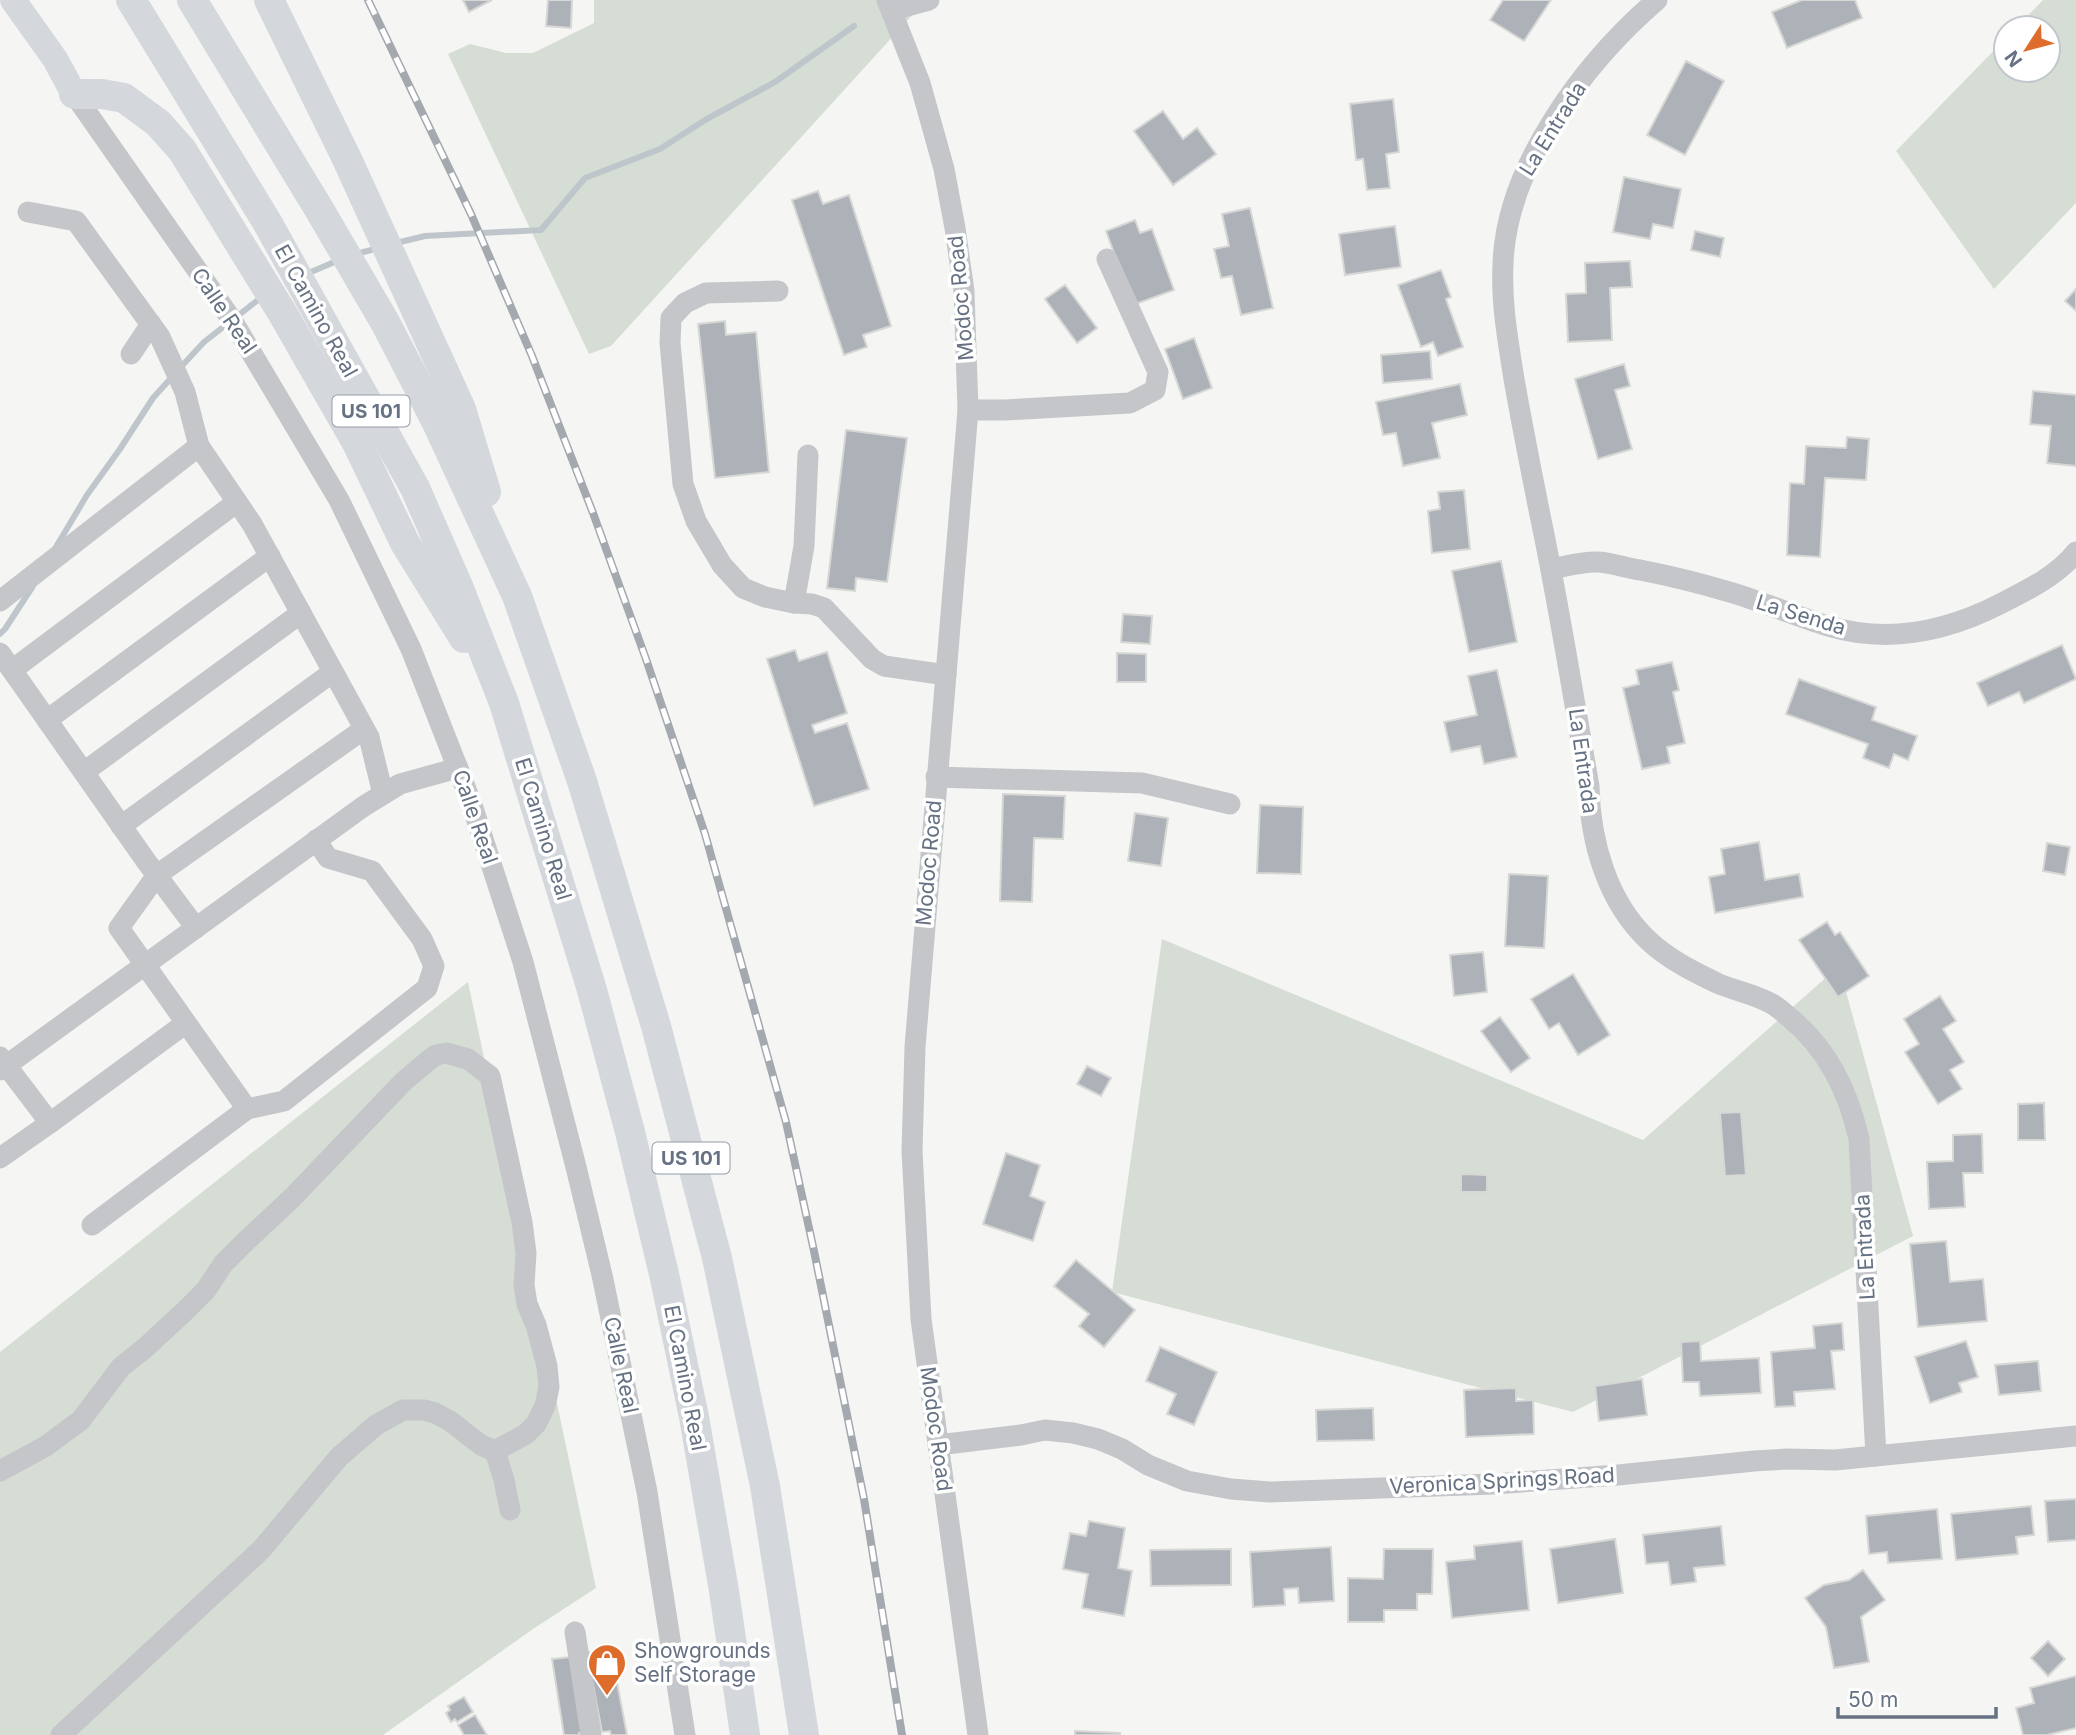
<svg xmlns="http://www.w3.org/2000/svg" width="2076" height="1735" font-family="Inter,sans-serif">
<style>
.green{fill:#d6ddd4}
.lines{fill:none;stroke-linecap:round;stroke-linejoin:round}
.stream{stroke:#bec6cc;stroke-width:6}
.building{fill:#acb2b8;stroke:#d7d7d5;stroke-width:2}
.minor{stroke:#c4c6ca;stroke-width:21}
.major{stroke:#d4d8dc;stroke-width:26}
.highway{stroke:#d4d8dc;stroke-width:30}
.rail-casing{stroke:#a4a8af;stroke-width:8}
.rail{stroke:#fff;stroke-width:5;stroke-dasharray:16;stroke-linecap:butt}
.labels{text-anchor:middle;stroke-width:7;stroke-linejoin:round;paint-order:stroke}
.shield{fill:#fff;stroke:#949ca8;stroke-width:2}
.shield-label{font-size:19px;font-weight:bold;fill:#667283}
.street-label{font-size:21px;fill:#667283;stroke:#fff}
.poi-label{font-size:21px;fill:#667283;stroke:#fff;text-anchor:start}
</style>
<rect width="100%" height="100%" fill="#f5f6f3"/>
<g class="green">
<path d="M594,0H926L611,346L589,354L448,54L470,44L506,53H533L594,23Z"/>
<path d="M2043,0H2076V203L1994,289L1896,151L2006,38V70H2048V28H2016Z"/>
<path d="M1162,939L1643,1140L1839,966L1913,1236L1573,1412L1112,1292Z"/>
<path d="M468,982L596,1588L533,1629L383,1735H0V1352Z"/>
</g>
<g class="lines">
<g class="stream">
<path d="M396,243L425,236L541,230L585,178L660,149L705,120L775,82L854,26"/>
<path d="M356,254L379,248"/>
<path d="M304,275L339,260"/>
<path d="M179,369L204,342L263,296"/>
<path d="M56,547L87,495L120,449L153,398L172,377"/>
<path d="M0,634L5,629L33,586"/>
</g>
</g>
<g class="building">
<path d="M463,0H492L469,12Z"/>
<path d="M548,0H572L571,28L546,26Z"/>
<path d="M1503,0H1551L1524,41L1490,20Z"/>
<path d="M1802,0H1855L1862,18L1787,48L1772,12Z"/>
<path d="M1686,61L1724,81L1685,155L1647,135Z"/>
<path d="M1393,99L1399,152L1386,154L1390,188L1367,190L1363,159L1356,160L1350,104Z"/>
<path d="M1163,111L1183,139L1197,128L1216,154L1173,185L1134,131Z"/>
<path d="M1624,177L1681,189L1673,228L1653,224L1650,239L1613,232Z"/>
<path d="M818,191L823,204L849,195L891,326L863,335L867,347L844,355L792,200Z"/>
<path d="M1250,208L1273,308L1241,315L1232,276L1221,278L1214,249L1229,246L1222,214Z"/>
<path d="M1135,220L1140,233L1152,229L1174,290L1133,305L1106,231Z"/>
<path d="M1395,226L1401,267L1345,275L1339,234Z"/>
<path d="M1695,231L1724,238L1720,257L1691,250Z"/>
<path d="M1630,261L1632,287L1610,288L1612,340L1568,342L1566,294L1586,293L1585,263Z"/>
<path d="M1441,270L1451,297L1446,299L1463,347L1438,356L1433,342L1421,347L1398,285Z"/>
<path d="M1065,285L1097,328L1077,343L1045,299Z"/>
<path d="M2076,289V311L2065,301Z"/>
<path d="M725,321L726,335L756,332L769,472L715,478L698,324Z"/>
<path d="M1194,338L1212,388L1183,399L1165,349Z"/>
<path d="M1430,351L1432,379L1383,383L1381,355Z"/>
<path d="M1624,364L1630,386L1615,390L1632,449L1598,459L1575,379Z"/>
<path d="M1460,384L1467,415L1432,423L1440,458L1403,466L1396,433L1383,435L1376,402Z"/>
<path d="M2033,391L2076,395V466L2047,463L2051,426L2030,424Z"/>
<path d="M846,430L907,438L887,582L856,578L855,591L827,588Z"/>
<path d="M1847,437L1869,439L1866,480L1825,478L1820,557L1787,555L1790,483L1804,484L1806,446L1846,448Z"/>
<path d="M1464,490L1470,549L1432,553L1428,511L1440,509L1438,492Z"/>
<path d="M1501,561L1517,642L1469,652L1452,571Z"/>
<path d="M1123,614L1152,616L1150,644L1121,642Z"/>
<path d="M2062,645L2076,679L2024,703L2019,692L1988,706L1977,683Z"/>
<path d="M795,650L799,661L827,652L847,713L812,725L815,733L847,723L869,789L814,806L767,659Z"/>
<path d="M1117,653L1146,654V682H1117Z"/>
<path d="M1672,662L1679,690L1673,692L1685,743L1667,747L1670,763L1642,769L1623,688L1639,684L1636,670Z"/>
<path d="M1497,670L1517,757L1484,764L1480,746L1451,752L1444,722L1477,715L1468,676Z"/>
<path d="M1799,679L1876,707L1872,720L1917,736L1908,760L1894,754L1889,768L1863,758L1868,744L1786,714Z"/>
<path d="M1003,794L1065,796L1063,839L1034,838L1032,902L1000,901Z"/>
<path d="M1260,805L1303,807L1301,874L1257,873Z"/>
<path d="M1135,813L1168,818L1161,866L1128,861Z"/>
<path d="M1759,842L1765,880L1799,874L1803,897L1715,913L1709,877L1725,874L1721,849Z"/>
<path d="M2047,843L2070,847L2065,875L2043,871Z"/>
<path d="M1509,874L1548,876L1544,948L1505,946Z"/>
<path d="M1827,922L1835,935L1840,932L1869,976L1838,997L1799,940Z"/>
<path d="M1483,952L1487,992L1454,996L1450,955Z"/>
<path d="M1573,974L1610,1035L1578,1055L1559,1023L1549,1029L1531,999Z"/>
<path d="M1940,996L1956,1021L1943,1029L1964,1062L1950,1070L1962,1089L1938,1104L1905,1052L1919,1044L1904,1019Z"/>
<path d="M1500,1017L1530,1058L1511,1072L1481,1031Z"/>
<path d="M1087,1066L1111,1078L1101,1096L1077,1084Z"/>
<path d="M2044,1103L2045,1140H2018V1104Z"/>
<path d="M1741,1112L1746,1175L1725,1176L1720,1113Z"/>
<path d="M1982,1134L1983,1173H1963L1965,1207L1929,1209L1927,1162L1953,1161V1135Z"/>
<path d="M1006,1153L1040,1165L1030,1196L1045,1202L1033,1241L983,1224Z"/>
<path d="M1461,1174L1487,1175V1192H1461Z"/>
<path d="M1946,1241L1950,1282L1983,1279L1987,1321L1918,1327L1910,1244Z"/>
<path d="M1076,1260L1135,1310L1104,1347L1079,1326L1089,1314L1054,1286Z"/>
<path d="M1842,1323L1844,1350L1831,1351L1835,1389L1794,1392L1795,1406L1775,1407L1771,1352L1815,1348L1813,1326Z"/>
<path d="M1700,1341L1701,1361L1759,1358L1761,1393L1700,1396L1699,1382H1683L1681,1342Z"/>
<path d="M1966,1341L1978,1377L1959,1383L1962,1392L1930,1403L1915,1357Z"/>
<path d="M1160,1347L1217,1372L1194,1425L1167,1414L1176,1394L1146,1381Z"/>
<path d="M2038,1361L2041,1391L1999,1395L1995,1365Z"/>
<path d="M1642,1379L1647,1415L1599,1421L1595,1386Z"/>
<path d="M1516,1388V1401L1533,1400L1534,1434L1466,1437L1464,1390Z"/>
<path d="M1373,1408L1374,1440L1317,1441L1316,1410Z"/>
<path d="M2076,1499V1540L2048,1542L2045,1501Z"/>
<path d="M2031,1506L2034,1535L2016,1537L2018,1554L1956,1560L1951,1514Z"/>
<path d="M1937,1509L1942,1559L1888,1563L1887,1552L1869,1554L1866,1516Z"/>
<path d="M1089,1521L1125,1528L1118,1568L1132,1571L1124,1616L1082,1608L1088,1574L1063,1569L1070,1533L1086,1536Z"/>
<path d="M1721,1526L1725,1565L1694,1568L1696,1582L1671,1585L1668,1562L1646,1564L1643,1535Z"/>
<path d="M1615,1539L1623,1593L1558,1603L1550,1549Z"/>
<path d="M1522,1541L1529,1610L1452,1618L1446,1562L1475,1559L1474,1546Z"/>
<path d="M1331,1547L1334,1601L1299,1603L1298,1588L1284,1589L1285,1605L1253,1607L1250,1552Z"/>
<path d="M1231,1549V1585L1151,1586L1150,1550Z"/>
<path d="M1384,1549H1433L1432,1594H1417V1610H1384V1622H1348V1578L1383,1579Z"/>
<path d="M1863,1570L1885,1600L1861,1617L1869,1662L1834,1668L1826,1627L1805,1598L1824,1585L1849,1580Z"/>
<path d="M2048,1641L2065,1659L2048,1676L2031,1658Z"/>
<path d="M604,1650L607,1662L613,1661L627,1735H611L610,1731L602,1732L587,1653Z"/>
<path d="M570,1657L584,1732L579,1733L580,1735H564L552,1659Z"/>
<path d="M2076,1676V1728L2047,1735H2023L2016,1708L2034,1703L2030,1688Z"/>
<path d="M464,1697L473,1712L457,1722L455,1719L451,1722L446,1713L450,1710L448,1706Z"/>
<path d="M475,1715L487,1735H464L458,1725Z"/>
<path d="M1075,1731L1120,1733V1735H1075Z"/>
</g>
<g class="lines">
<g class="minor">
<path d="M887,0L920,83L944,169L955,228L964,291L968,410L915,1047L912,1151L921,1319L978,1735"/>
<path d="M1657,0C1585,62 1506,166 1503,264C1501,303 1508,341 1514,379C1522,425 1531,470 1540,515C1559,605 1573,696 1589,786C1590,841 1607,902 1649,941C1668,959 1694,972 1717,983C1735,991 1755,994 1772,1004C1778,1007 1784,1013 1789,1017C1828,1049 1848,1091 1859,1139L1876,1456"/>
<path d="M892,10L929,0"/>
<path d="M74,94L232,320L339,500L411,649L471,802L523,962L576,1167L602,1275L647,1492L685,1735"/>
<path d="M28,212L76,221L160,337L185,392L199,446L252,524L369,737L383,794"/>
<path d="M778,291L706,293L685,303L671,318L670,343L683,484L696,521L722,565L743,588L765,597L794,603L812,604L824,608L872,659L884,666L946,675"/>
<path d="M131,354L151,324"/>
<path d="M968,410H1005L1130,403L1155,390L1158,372L1107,259"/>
<path d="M1552,569C1567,566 1583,561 1599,562C1612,563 1627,568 1640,570C1671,576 1703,584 1733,593C1765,603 1796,616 1828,626C1888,644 1948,631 2002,603C2028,590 2058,575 2076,552"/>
<path d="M0,601L199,446"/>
<path d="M794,603L804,546L808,455"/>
<path d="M0,653L146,861L196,928"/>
<path d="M12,670L237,502"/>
<path d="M47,720L270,556"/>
<path d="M84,772L301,613"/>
<path d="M936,777L1142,783L1230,804"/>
<path d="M121,826L333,672"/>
<path d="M0,1057L50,1123L0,1158"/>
<path d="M0,1070L364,806L400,784L458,768"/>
<path d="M247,1109L284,1101L427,988L434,966L422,939L372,871L328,858L316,840"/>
<path d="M50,1123L186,1023"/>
<path d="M92,1225L247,1109L119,928L157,875L364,729"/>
<path d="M938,1445L1021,1435L1045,1430L1073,1433L1098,1439L1122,1449L1148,1465L1187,1481L1231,1489L1270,1492L1494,1484L1618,1475L1754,1461L1788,1459L1835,1460L2076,1436"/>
<path d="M0,1471L46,1446L81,1420L121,1367L145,1348L186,1310L206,1290L223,1264L246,1241L293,1197L403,1082L429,1060L436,1055L446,1053L468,1059L490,1076L522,1222L526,1253L524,1285L527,1304L536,1325L547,1366L549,1387L545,1406L536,1424L526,1434L495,1451"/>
<path d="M575,1632L591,1735"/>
<path d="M61,1735L261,1550L339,1457L376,1425L403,1410H424L435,1413L450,1421L481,1445L495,1451L504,1480L510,1510"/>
</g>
<path class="major" d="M13,0L55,59L74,94"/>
<g class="highway">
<path d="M131,0L267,222L415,488L458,586L504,703L592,990L630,1132L664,1274L694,1417L724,1591L745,1735"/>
<path d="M192,0L319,209L386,324L437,423L517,596L582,781L656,1026L717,1258L765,1486L804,1735"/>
<path d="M269,0L347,159L461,409L486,492"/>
<path d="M74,94H102L124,98L158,123L182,150L283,314L357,443L405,543L464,638"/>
</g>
<defs>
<path id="rail" d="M368,0L471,214L532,356L593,513L646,659L705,834L786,1122L814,1251L864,1499L902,1735"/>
</defs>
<use href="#rail" class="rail-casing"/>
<use href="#rail" class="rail"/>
</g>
<defs>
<symbol id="shop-pin" viewBox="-11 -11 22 30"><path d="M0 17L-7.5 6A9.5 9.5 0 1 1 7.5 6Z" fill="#de6d2b" stroke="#fff"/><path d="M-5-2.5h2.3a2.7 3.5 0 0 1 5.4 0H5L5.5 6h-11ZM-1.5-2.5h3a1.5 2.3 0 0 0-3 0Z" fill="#fff"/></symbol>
</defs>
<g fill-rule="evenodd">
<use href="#shop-pin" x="585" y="1641" width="44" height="60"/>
</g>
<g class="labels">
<g class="shield">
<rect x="332.5" y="395.5" width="77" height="31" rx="5"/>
<rect x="652.5" y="1142.5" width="77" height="31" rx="5"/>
</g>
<g class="shield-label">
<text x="371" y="418">US 101</text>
<text x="691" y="1165">US 101</text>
</g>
<g class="street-label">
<text transform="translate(1553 129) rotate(-58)" y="7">La Entrada</text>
<text transform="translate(961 298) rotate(-95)" y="7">Modoc Road</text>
<text transform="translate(224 311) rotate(56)" y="7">Calle Real</text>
<text transform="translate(316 311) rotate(61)" y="7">El Camino Real</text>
<text transform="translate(1801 615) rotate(17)" y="7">La Senda</text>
<text transform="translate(1583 761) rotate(82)" y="7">La Entrada</text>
<text transform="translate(475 817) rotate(71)" y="7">Calle Real</text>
<text transform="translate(543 829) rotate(73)" y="7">El Camino Real</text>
<text transform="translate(929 863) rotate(-85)" y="7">Modoc Road</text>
<text transform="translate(1865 1247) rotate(-93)" y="7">La Entrada</text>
<text transform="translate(621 1365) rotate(78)" y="7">Calle Real</text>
<text transform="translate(685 1378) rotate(79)" y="7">El Camino Real</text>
<text transform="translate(936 1429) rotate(82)" y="7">Modoc Road</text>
<text transform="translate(1502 1481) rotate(-3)" y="7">Veronica Springs Road</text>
</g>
<g class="poi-label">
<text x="634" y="1658">Showgrounds<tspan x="634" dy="24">Self Storage</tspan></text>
</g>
</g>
<g transform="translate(2027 49) rotate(234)"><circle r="33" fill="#ffffff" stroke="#c2c7cd" stroke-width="2"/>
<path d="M0-5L12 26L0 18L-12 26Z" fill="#de6d2b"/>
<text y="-10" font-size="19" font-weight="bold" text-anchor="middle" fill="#667283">N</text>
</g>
<path d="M1838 1707v10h158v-10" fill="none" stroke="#667283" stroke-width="3.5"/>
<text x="1848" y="1707" font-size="21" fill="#667283" stroke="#ffffff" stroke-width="5" paint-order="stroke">50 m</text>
</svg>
